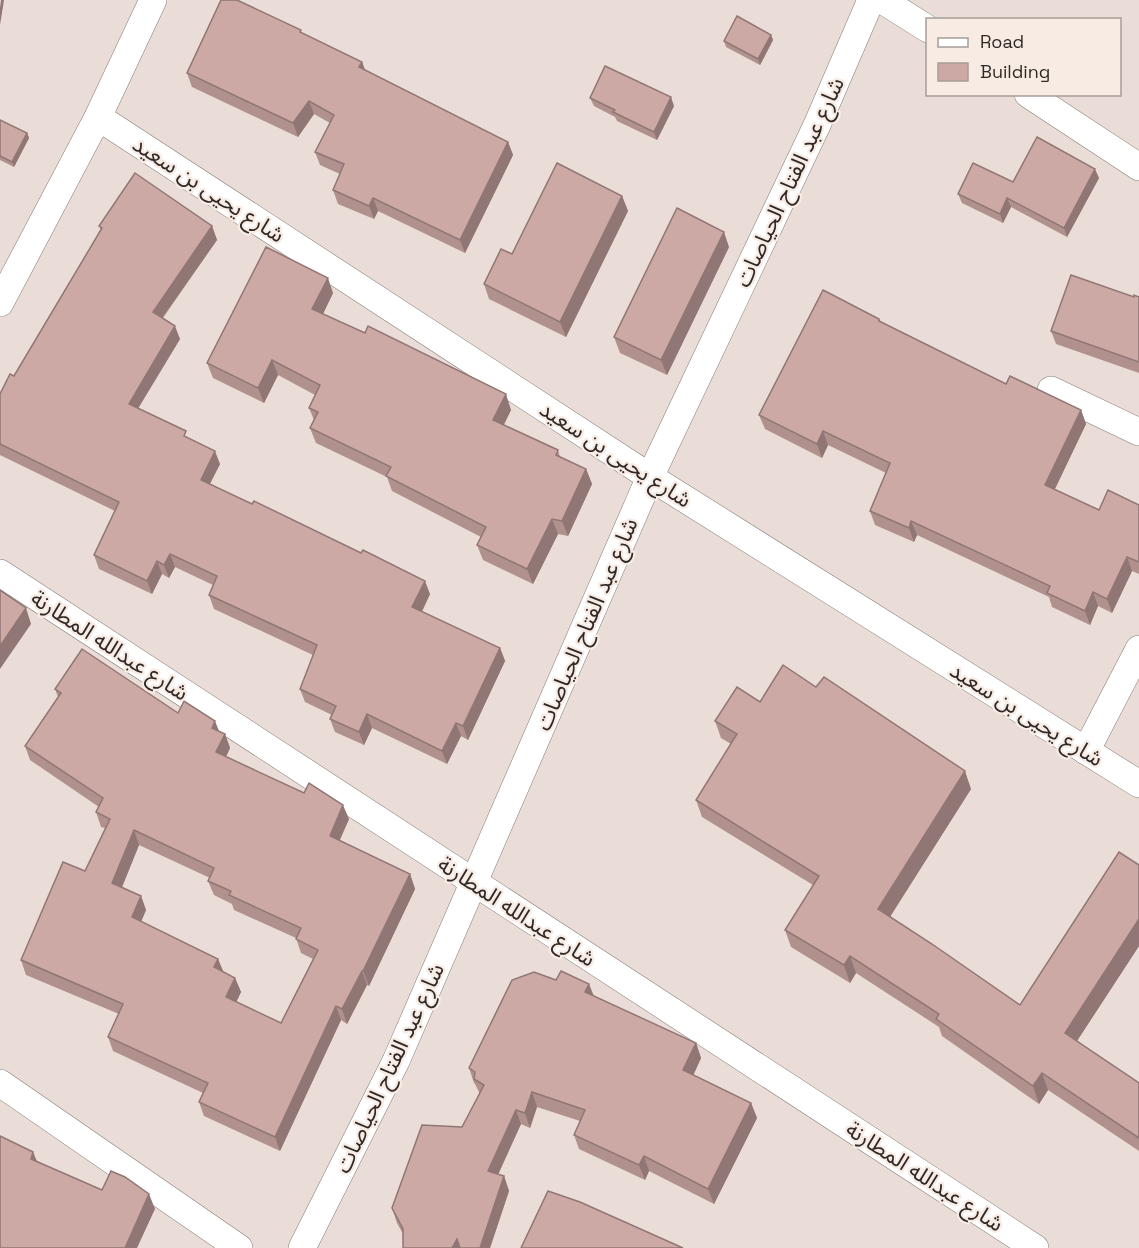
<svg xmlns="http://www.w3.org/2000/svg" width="1139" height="1248" font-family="'Space Grotesk','Noto Sans Arabic',sans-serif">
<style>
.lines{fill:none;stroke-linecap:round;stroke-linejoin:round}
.minor-casing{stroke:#867b75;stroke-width:28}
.minor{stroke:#fff;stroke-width:27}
.wall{fill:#b0918e;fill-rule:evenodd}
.shaded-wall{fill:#907674}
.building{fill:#cda9a5;stroke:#907674;stroke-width:1.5;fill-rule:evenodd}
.labels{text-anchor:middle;stroke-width:4.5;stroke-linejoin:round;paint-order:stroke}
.street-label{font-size:22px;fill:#2e2926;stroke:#f7ebe4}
</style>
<rect width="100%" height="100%" fill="#eaddd7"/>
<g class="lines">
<defs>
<g id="minor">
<path d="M882,0L928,29"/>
<path d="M1028,94L1139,167"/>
<path d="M98,117L650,477L1139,784"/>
<path d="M0,303L98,117L153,0"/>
<path d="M1051,390L1139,432"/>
<path d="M0,573L1035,1248"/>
<path d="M1086,751L1139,649"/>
<path d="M0,1083L239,1248"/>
<path d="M302,1248L396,1061L650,477L817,125L871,0"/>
</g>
</defs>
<use href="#minor" class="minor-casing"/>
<use href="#minor" class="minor"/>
</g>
<g class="wall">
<path d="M302,33L362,62L365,70L508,142L513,155L465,253L378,211L374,219L338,204L333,190L340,174L320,165L315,152L330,123L314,114L298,137L192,87L187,73Z"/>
<path d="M771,35L773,40L760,65L726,47L724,41Z"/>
<path d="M590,98L674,106L657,140L617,121L615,117L594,106Z"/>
<path d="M0,120L27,133L29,138L14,167L0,160Z"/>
<path d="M1099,178L1067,237L1011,207L1003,223L962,203L958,194L1013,182Z"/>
<path d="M622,196L628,211L566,337L489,299L484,284L512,254Z"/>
<path d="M99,226H212L217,240L163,318L180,339L138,408L188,438L220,464L210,484L430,594L422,612L500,648L505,661L468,740L461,736L447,764L372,728L364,745L335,732L330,719L332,715L305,702L300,689L313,655L214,609L209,595L213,585L175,567L169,578L162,574L152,594L99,569L94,555L115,511L0,455V394L14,376L101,231Z"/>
<path d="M729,247L667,375L620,353L614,337Z"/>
<path d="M333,293L323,314L511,410L504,425L558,450L560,457L586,469L592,484L568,536L558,534L533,584L483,560L477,545L481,537L392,491L387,477L316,443L310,428L314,420L309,408L315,395L278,375L264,403L213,378L207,363Z"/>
<path d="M1134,297H1139V373L1056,344L1051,331Z"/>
<path d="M879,319L881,322L1006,384L1081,410L1086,424L1055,489L1099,510L1139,505V574L1132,571L1112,613L1098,606L1090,625L1052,607L1049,597L917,535L914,542L875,525L870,511L886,473L828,445L822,458L765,429L759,415Z"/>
<path d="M55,689L178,713L225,734L230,748L226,757L349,819L340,840L410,874L415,889L369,986L367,985L347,1024L341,1020L280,1151L204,1116L199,1102L203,1093L113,1051L108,1037L119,1014L26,975L21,960L85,871L105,828L101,827L96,812L99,807L30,760L25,746L58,697ZM139,845L210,878L208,881L214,895L232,904L234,910L296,938L301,953L313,959L281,1023L236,1002L241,992L235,978L223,972L218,959L141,922L146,910L141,896L122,887Z"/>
<path d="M760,702L971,789L890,917L1020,1005L1139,946L1077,1041L1139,1083V1151L1048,1090L1039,1104L942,1036L939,1027L856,973L850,983L791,947L785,930L813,885L702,817L696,800L731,744L721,738L715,721Z"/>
<path d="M556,980L589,984L594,996L696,1043L701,1058L693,1075L751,1103L757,1118L714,1204L649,1171L645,1180L579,1149L574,1135L580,1121L537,1107L530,1128L521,1124L498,1175L504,1176L509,1191L490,1248H403V1234L397,1223L392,1208L462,1127L480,1094L475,1084L474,1083L469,1068Z"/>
</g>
<g class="shaded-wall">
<path d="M1,0H4L0,25V8Z"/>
<path d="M771,35L773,40L760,65L758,59Z"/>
<path d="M362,62L367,75L359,67Z"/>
<path d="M671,97L674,106L657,140L654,132Z"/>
<path d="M309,101L314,114L298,137L293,123Z"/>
<path d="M27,133L29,138L14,167L12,162Z"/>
<path d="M508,142L513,155L465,253L460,240Z"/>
<path d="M1095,169L1099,178L1067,237L1064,228Z"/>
<path d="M622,196L628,211L566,337L560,322Z"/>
<path d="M373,198L378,211L374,219L369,206Z"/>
<path d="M1007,198L1011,207L1003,223L1000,214Z"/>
<path d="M212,226L217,240L157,325L153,312Z"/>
<path d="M724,232L729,247L667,375L661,360Z"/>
<path d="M328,278L333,293L318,324L312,309Z"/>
<path d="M175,326L180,339L133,417L129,404Z"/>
<path d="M272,360L278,375L264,403L258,388Z"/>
<path d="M506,394L511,410L498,435L493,420Z"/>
<path d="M1081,410L1086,424L1050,499L1045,485Z"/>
<path d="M823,431L828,445L822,458L817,444Z"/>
<path d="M215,451L220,464L205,493L201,480Z"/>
<path d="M586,469L592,484L568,536L562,521Z"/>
<path d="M552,519L558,534L533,584L527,569Z"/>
<path d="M911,521L917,535L914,542L909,528Z"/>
<path d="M170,554L175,567L169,578L164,565Z"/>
<path d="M1127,557L1132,571L1112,613L1107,599Z"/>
<path d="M157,561L162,574L152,594L147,581Z"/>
<path d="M425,581L430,594L417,621L412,607Z"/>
<path d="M1093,592L1098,606L1090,625L1085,611Z"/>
<path d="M26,608L31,624L0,669V646Z"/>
<path d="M500,648L505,661L468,740L463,726Z"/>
<path d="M367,714L372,728L364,745L359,732Z"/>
<path d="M215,721L221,736L212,728Z"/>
<path d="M456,723L461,736L447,764L442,751Z"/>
<path d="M225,734L230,748L221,767L216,752Z"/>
<path d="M965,771L971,789L884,926L878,909Z"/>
<path d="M343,805L349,819L335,850L330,836Z"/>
<path d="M134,830L139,845L118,897L112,883Z"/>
<path d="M410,874L415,889L369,986L363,971Z"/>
<path d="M141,896L146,910L137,931L132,917Z"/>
<path d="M1139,919V946L1071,1050L1065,1033Z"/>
<path d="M850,956L856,973L850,983L844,965Z"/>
<path d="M218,959L224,973L214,967Z"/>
<path d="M362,971L367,985L347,1024L342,1009Z"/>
<path d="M235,978L241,992L232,1011L226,997Z"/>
<path d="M589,984L594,998L585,992Z"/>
<path d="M336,1006L341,1020L280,1151L275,1137Z"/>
<path d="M696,1043L701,1058L689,1085L683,1070Z"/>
<path d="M1042,1073L1048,1090L1039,1104L1033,1086Z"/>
<path d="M532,1092L537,1107L530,1128L525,1113Z"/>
<path d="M751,1103L757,1118L714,1204L708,1189Z"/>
<path d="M516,1110L521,1124L493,1185L488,1171Z"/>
<path d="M33,1152L39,1166L31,1159Z"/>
<path d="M644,1156L649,1171L645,1180L639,1165Z"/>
<path d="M504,1176L509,1191L490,1248H480Z"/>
<path d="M149,1194L155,1209L137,1248H125Z"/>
<path d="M457,1239L460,1248H452Z"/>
</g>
<g class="building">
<path d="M221,0H237L301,30L300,32L362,62L359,67L508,142L460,240L373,198L369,206L333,190L344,164L315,152L334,115L309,101L293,123L187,73Z"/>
<path d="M737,16L771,35L758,59L724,41Z"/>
<path d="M605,66L671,97L654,132L613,112L615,110L590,98Z"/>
<path d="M0,120L27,133L12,162L0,156Z"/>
<path d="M1037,137L1095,169L1064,228L1007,198L1000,214L958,194L973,163L1013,182Z"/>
<path d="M557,163L622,196L560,322L484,284L501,249L512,254Z"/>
<path d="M135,173L212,226L153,312L175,326L129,404L186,431L184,436L215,451L201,480L252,504L254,501L361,553L363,550L425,581L412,607L500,648L463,726L456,723L442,751L367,714L359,732L330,719L336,706L300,689L317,645L209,595L217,576L170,554L164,565L157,561L147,581L94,555L119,502L0,444V394L10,374L14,376L102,228L99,226Z"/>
<path d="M677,208L724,232L661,360L614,337Z"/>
<path d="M266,247L328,278L312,309L365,333L368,326L506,394L493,420L558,450L556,455L586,469L562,521L552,519L527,569L477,545L486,527L386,476L391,467L310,428L318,412L309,408L320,385L272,360L258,388L207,363Z"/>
<path d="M1071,275L1134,297V295L1139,297V362L1051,331Z"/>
<path d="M823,290L879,319V321L1006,384L1010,376L1081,410L1045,485L1099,510L1108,490L1139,505V562L1127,557L1107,599L1093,592L1085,611L1047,593L1050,586L911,521L909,528L870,511L890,463L823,431L817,444L759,415Z"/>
<path d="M0,590L26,608L0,646Z"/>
<path d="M82,649L178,713L184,701L215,721L212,728L225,734L216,752L304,793L309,783L343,805L330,836L410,874L363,971H362L342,1009L336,1006L275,1137L199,1102L208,1083L108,1037L123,1004L21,960L63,862L85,871L110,819L96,812L103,798L25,746L61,693L55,689ZM134,830L214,868L208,881L231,891L229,895L301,928L296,939L318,950L281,1023L226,997L235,978L214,967L218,959L132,917L141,896L112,883Z"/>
<path d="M783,665L816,687L824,677L965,771L878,909L932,944L1020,1005L1119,852L1139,865V919L1065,1033L1139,1083V1138L1042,1073L1033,1086L936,1019L939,1014L850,956L844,965L785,930L819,876L696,800L737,734L715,721L737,687L760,702Z"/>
<path d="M561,971L589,984L585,992L696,1043L683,1070L751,1103L708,1189L644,1156L639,1165L574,1135L585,1110L532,1092L525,1113L516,1110L488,1171L504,1176L480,1248H460L457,1239L452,1248H403V1229L392,1208L422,1125L462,1127L484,1085L474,1079L475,1072L469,1068L512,980L534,972L556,980Z"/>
<path d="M0,1136L33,1152L31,1159L102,1190L111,1171L125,1177L149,1194L125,1248H0Z"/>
<path d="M548,1191L580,1202L683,1248H521Z"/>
</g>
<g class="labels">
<g class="street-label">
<text transform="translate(789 182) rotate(-65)" y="8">شارع عبد الفتاح الحياصات</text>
<text transform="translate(209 189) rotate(33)" y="8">شارع يحيى بن سعيد</text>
<text transform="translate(616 454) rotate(33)" y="8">شارع يحيى بن سعيد</text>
<text transform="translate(586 624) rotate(-67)" y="8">شارع عبد الفتاح الحياصات</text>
<text transform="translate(110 645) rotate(33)" y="8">شارع عبدالله المطارنة</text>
<text transform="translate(1027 714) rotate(32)" y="8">شارع يحيى بن سعيد</text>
<text transform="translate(517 911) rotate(33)" y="8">شارع عبدالله المطارنة</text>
<text transform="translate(389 1068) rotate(-65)" y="8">شارع عبد الفتاح الحياصات</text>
<text transform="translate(925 1176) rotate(33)" y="8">شارع عبدالله المطارنة</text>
</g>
</g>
<rect x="926" y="18" width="195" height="78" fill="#f7ebe4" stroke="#a79d98" stroke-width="1.5"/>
<rect x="938" y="38" width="30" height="9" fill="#ffffff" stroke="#a79d98" stroke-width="1.5"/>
<text x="980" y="48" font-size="18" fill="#2e2926">Road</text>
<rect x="938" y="63" width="30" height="18" fill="#cda9a5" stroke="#a79d98" stroke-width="1.5"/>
<text x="980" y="78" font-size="18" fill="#2e2926">Building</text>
</svg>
